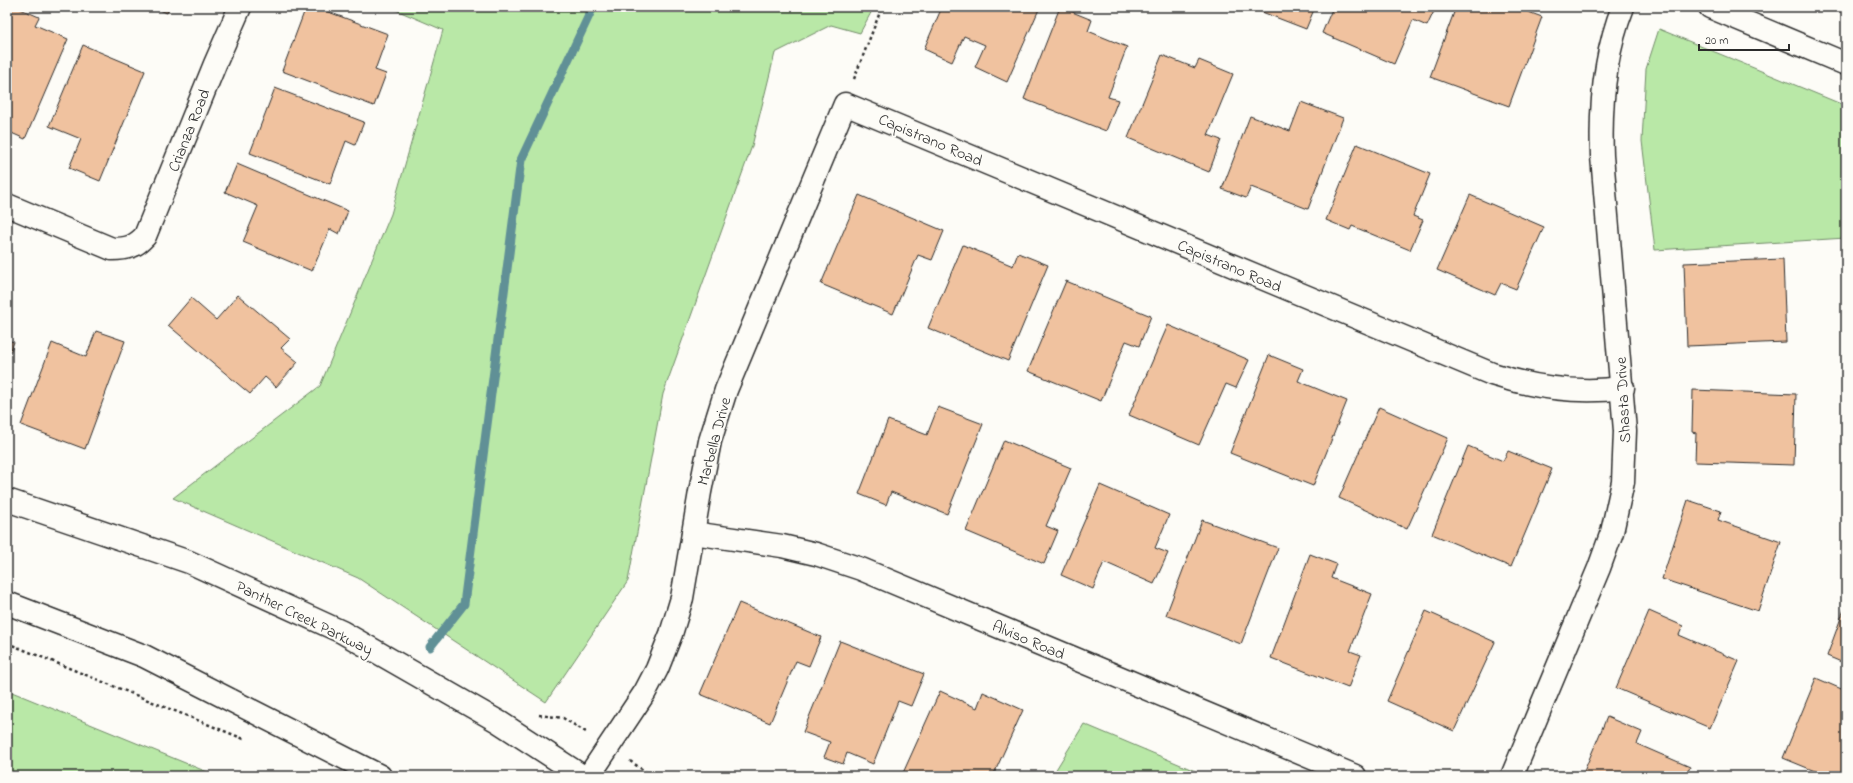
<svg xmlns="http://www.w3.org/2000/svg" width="1853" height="783" font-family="'Indie Flower',sans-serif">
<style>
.green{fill:#b9e8a7;stroke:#728a69}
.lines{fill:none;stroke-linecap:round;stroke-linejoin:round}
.stream{stroke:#609096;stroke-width:9}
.building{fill:#f0c29f;stroke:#2b2b2b}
.minor-casing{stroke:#2b2b2b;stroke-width:25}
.secondary-casing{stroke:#2b2b2b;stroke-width:25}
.path{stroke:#2b2b2b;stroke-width:2.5;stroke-dasharray:3 3;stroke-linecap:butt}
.minor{stroke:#fdfcf7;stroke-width:22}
.secondary{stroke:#fdfcf7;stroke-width:22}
.labels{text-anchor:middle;stroke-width:4;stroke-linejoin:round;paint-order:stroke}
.street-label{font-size:16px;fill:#2b2b2b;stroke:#fdfcf7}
</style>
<rect width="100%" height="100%" fill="#fdfcf7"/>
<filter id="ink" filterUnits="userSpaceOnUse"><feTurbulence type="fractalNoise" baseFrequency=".025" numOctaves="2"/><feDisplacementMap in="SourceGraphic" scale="8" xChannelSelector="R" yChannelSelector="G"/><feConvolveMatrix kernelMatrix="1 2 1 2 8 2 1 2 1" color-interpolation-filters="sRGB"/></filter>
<g filter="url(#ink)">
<g class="green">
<path d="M389,7H874L860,33L831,25L775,53L752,146L663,394L628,581L546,702L358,578L173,498L320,386L391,214L443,30Z"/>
<path d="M1659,29L1846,106V238L1655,250L1642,141L1646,69Z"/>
<path d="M7,690L217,776H7Z"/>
<path d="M1084,724L1207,776H1052Z"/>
</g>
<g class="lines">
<path class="stream" d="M430,647L464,604L521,160L593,7"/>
</g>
<g class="building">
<path d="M7,7H16L39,17L35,25L68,39L25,139L7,131Z"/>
<path d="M152,7H170L167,13Z"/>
<path d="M306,7H315L388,34L375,70L386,74L374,106L282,71Z"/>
<path d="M942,7H1040L1007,82L975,67L985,45L964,36L952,62L924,49Z"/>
<path d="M1060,7L1092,20L1088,31L1127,47L1108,97L1118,100L1106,131L1024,99Z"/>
<path d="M1249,7H1315L1306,29Z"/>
<path d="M1333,7H1436L1427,26L1413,20L1394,64L1322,33Z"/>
<path d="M1456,7H1515L1542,17L1509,106L1430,77Z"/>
<path d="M83,45L145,71L100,181L69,168L81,139L49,126Z"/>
<path d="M1162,55L1195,68L1199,60L1233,74L1208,135L1221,140L1209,172L1128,138Z"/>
<path d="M275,88L364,122L355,145L346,141L330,184L250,153Z"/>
<path d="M1301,102L1343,118L1308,209L1251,187L1246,198L1222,189L1250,116L1290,131Z"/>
<path d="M1357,144L1430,174L1413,216L1423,220L1410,250L1352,226L1350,230L1326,220Z"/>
<path d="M237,164L348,211L339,234L330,229L312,271L243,242L258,206L225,192Z"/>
<path d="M859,195L944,231L932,260L918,255L893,314L821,284Z"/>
<path d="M1470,195L1544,227L1516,289L1501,283L1495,295L1437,270Z"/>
<path d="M963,245L1013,266L1018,253L1048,265L1008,361L928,328Z"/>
<path d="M1783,259L1786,342L1687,346L1684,263Z"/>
<path d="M1066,281L1151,316L1139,346L1126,341L1101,401L1028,371Z"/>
<path d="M238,295L290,339L281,348L298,362L276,387L265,377L250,394L168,325L191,298L216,320Z"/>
<path d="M1168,325L1249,360L1236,388L1226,384L1199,445L1129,415Z"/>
<path d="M96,331L125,341L85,449L21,425L52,343L86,357Z"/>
<path d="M7,340L14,342L7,361Z"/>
<path d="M1269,355L1303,369L1298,381L1347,401L1313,486L1230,453Z"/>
<path d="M1693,390L1796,394L1794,465L1695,462L1696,433L1692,432Z"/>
<path d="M938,407L983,424L947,514L891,492L886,505L859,494L888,420L927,435Z"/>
<path d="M1379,407L1448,438L1407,529L1339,498Z"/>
<path d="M1004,440L1071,468L1046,526L1058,531L1044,564L966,531Z"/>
<path d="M1468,446L1503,461L1508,451L1552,469L1511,567L1432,534Z"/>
<path d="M1100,485L1169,515L1155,548L1168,553L1154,584L1104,562L1093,589L1061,575Z"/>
<path d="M1688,500L1721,511L1718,520L1781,542L1758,611L1662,579Z"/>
<path d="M1202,520L1278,548L1241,644L1166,615Z"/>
<path d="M1310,554L1336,564L1331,578L1372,594L1350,651L1361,655L1348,688L1271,658Z"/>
<path d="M739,603L821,637L809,666L796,661L770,723L700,694Z"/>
<path d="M1846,604V664L1827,656Z"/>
<path d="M1426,611L1495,642L1454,731L1387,701Z"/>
<path d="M1649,611L1683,626L1679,635L1739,661L1710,728L1616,688Z"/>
<path d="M840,641L924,674L911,706L898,701L873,764L847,753L843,764L824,757L830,742L803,732Z"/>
<path d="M1816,678L1846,691V776H1827L1783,758Z"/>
<path d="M940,691L977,708L983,692L1023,710L993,776H910L903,773Z"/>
<path d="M1607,717L1642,732L1637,744L1690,767L1686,776H1582Z"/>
</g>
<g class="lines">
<defs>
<g id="minor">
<path d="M1710,7L1846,64"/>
<path d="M7,205L112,249C127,249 135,247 145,236L215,64L240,7"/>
<path d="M693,533L782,546L816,554L861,569L1355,776"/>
<path d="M589,776L645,692L657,669L671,634L682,598L700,492L710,441L726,390L845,104L1492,374C1535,388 1578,394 1623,388"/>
<path d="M1512,776L1599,568L1612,532L1623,482L1625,431L1602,156C1600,105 1604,55 1623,7"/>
</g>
<g id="secondary">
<path d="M7,500L189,562L342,632L499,722L582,776"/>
<path d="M7,603L144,656L380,776"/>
</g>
</defs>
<use href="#minor" class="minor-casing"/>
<use href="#secondary" class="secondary-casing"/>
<g class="path">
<path d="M854,79L882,7"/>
<path d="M7,643L244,739"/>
<path d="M539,715L563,718L586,732"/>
<path d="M630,761L646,772L648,776"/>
</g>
<use href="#minor" class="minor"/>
<use href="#secondary" class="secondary"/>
</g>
</g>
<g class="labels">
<g class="street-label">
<text transform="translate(188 130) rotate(-68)" y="6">Crianza Road</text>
<text transform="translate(931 139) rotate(23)" y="6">Capistrano Road</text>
<text transform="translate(1230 265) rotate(23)" y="6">Capistrano Road</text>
<text transform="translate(1622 400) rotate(-93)" y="6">Shasta Drive</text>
<text transform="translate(713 441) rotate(-75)" y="6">Marbella Drive</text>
<text transform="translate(305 617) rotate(26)" y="6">Panther Creek Parkway</text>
<text transform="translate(1029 639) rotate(23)" y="6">Alviso Road</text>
</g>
</g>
<rect width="1853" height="783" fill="none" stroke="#fdfcf7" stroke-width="24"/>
<rect x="12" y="12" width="1829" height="759" fill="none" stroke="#2b2b2b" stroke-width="1.5" filter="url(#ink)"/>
<path d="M1699 44v6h90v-6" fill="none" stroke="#2b2b2b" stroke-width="2"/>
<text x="1705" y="44" font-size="12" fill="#2b2b2b" stroke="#fdfcf7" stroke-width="3" paint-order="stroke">20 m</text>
</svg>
